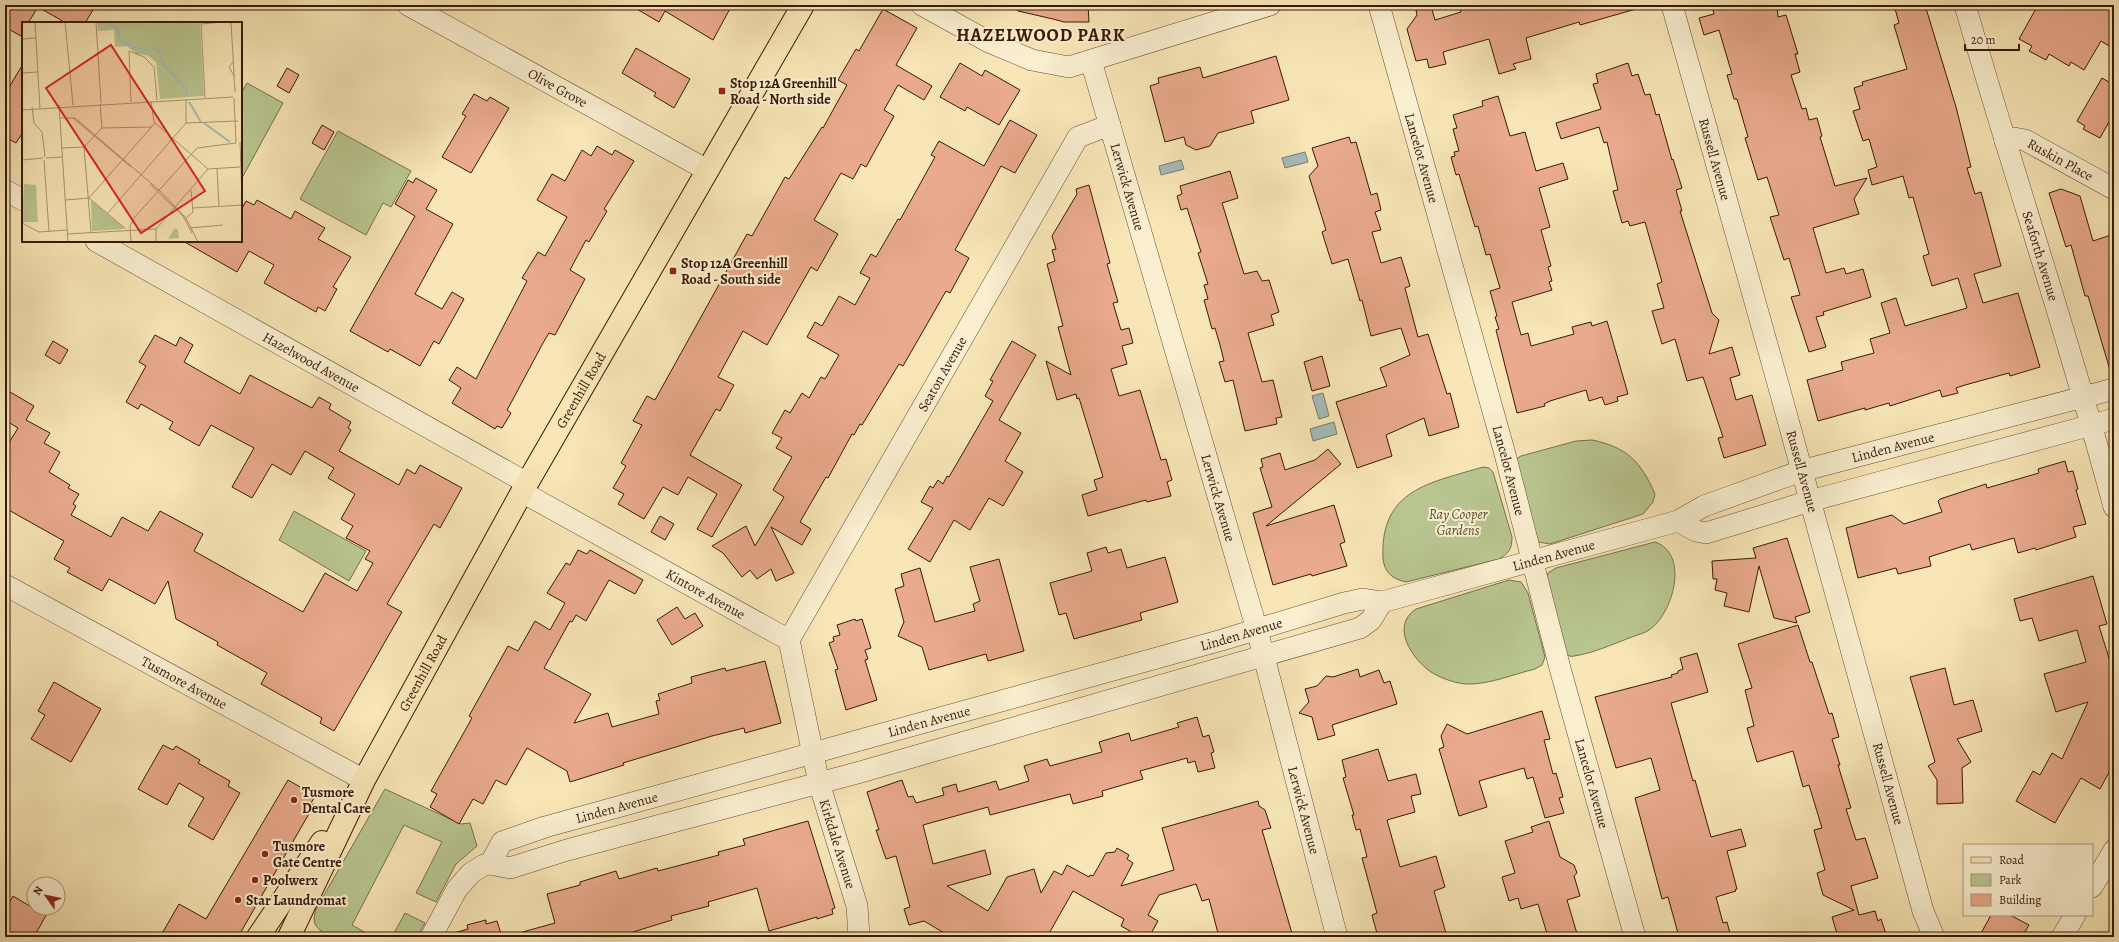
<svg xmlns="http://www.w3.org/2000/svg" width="2119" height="942" font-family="Alegreya,serif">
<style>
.green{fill:#b9c691;stroke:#79704c}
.water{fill:#a4bcba;stroke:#797b72}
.building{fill:#e9aa8d;stroke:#391907}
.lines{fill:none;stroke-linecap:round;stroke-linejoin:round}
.minor-casing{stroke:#694c33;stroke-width:22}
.major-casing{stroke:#391907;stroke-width:24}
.minor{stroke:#faefd0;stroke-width:21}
.major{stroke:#f8e6b6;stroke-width:22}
.poi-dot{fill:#8f2418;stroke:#faefd0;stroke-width:1.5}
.labels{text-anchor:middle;stroke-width:4;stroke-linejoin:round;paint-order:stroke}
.poi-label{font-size:14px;font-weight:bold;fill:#391907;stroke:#faefd0;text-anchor:start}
.street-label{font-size:14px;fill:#391907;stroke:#faefd0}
.park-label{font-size:14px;font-style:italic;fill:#5f4d30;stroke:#faefd0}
.district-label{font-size:18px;font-weight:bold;letter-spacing:1px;fill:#391907;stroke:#faefd0}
.inset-river{fill:none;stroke:#a4bcba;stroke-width:2}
.inset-road{fill:none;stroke:#ac9470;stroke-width:1}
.view{fill:#d62828;fill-opacity:0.15;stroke:#d62828;stroke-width:2}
.inset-edge{fill:none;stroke:#391907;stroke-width:2}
</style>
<rect width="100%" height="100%" fill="#f8e6b6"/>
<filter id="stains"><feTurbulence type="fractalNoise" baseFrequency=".005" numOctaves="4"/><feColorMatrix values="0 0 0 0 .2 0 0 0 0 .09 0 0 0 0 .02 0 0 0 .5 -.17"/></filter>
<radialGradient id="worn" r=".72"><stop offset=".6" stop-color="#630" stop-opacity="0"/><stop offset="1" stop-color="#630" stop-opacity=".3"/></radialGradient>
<g class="green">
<path d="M247,83L283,103L242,178L241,94Z"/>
<path d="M338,131L411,171L391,207L383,203L366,235L300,199Z"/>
<path d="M1592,440C1627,447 1641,462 1655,494L1653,502L1643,514L1550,544L1538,542L1516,459L1521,456L1576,441Z"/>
<path d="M1483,467L1489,468L1493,472L1512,537C1512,549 1509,553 1499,559L1406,582C1392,579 1384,572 1383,558C1380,489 1430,483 1483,467Z"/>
<path d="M294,511L366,551L349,581L279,540Z"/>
<path d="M1655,542C1690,554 1673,614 1649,630C1645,633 1637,635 1632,637C1613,644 1594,653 1574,656C1571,657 1569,656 1566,654L1546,578L1548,573L1556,568Z"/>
<path d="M1509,580L1521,582L1528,593L1545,657L1542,665L1535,669C1514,674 1488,685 1466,684C1454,683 1441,678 1431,672C1412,659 1390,626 1416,609Z"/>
<path d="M385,789L461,824L470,823L477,846L456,864L436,902L416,893L442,842L404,825L352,925L373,937C353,937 304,942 316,909Z"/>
<path d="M405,913L425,923L417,937H392Z"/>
</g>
<g class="water">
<path d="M1305,152L1308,162L1285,168L1282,158Z"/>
<path d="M1181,160L1184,169L1161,175L1159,166Z"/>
<path d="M1323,393L1329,416L1319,419L1312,396Z"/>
<path d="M1334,422L1337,434L1313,441L1310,429Z"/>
</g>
<g class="building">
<path d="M5,5H84L93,10L85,23H66L38,7L28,23H23V32L21,36L5,27Z"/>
<path d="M630,5H732L713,40L665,11L659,22Z"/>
<path d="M1019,5H1088L1089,22H1064L1053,19L1018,11Z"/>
<path d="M1459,5H1635L1636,9L1580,25L1579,22L1526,38L1531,59L1513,64L1516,69L1499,74L1489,39L1443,52L1446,64L1429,68L1427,59L1416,61L1407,29L1417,15L1416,10L1431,6L1435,20L1461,12Z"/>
<path d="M1712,5H1777L1778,17L1786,15L1798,54H1795L1800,72L1791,75L1802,109L1806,108L1809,120L1817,118L1822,136L1820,137L1835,186L1867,178L1854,199L1859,214L1813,228L1826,273L1844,268L1846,274L1863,269L1871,297L1823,312L1824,315L1816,317L1826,347L1809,352L1791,297L1800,295L1789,258L1784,260L1770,217L1779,215L1767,177L1758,180L1745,138L1748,137L1737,99H1734L1727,75L1732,74L1719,30L1704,35L1699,18L1714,14Z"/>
<path d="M1894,5H1925L1956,107L1971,167L1967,168L1975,194L1981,192L2001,266L1974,274L1983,303L2018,293L2040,367L2010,376L2009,373L1965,385L1956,388L1958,393L1942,397L1940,390L1890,406L1889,403L1865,410V408L1818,421L1807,380L1843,370L1841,362L1874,353L1870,339L1890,333L1881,303L1896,298L1905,326L1967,308L1958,278L1932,286L1923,256L1929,254L1913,197L1909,198L1903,176L1872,185L1868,170L1877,167L1869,139L1863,141L1853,111L1860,109L1854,88L1863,85L1862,82L1907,69L1894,25L1899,23Z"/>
<path d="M2038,5H2101L2114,13V49L2101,41L2084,70L2071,62L2069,66L2049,54L2046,60L2029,51L2032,46L2019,39Z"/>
<path d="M883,9L917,28L896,65L932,86L924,100L898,85L884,110L894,116L866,167L861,164L853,179L841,173L814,220L838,234L817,271L811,267L767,345L743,331L718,377L734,385L720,411L716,409L690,455L742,485L712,537L697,529L717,494L688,477L678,495L663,487L644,519L618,504L624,494L613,488L626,466L621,463L642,425L633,421L647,396L655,400L747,234L752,236L785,177L789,179L822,127L823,128L847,85L838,80L856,49L859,51Z"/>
<path d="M636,48L690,79L674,108L654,96L656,93L622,73Z"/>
<path d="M1276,56L1289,100L1251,111L1254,123L1218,133L1210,146L1196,150L1186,145L1184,137L1165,142L1150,86L1159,83L1158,78L1200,67L1203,78Z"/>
<path d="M960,63L982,76L985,70L1020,90L999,125L967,107L965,111L940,97Z"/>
<path d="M1628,63L1632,76L1638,74L1645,95L1650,94L1656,115L1659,114L1672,160L1673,159L1682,188L1676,190L1682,211H1680L1712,313L1719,320L1709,354L1732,347L1740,375L1730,378L1736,400L1752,395L1766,445L1724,458L1718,438L1723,437L1703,377L1687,381L1675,339L1662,344L1652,311L1664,308L1657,284L1662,282L1645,222L1630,226L1628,221L1622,223L1613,191L1618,190L1607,142L1604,143L1599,127L1561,139L1556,123L1601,109L1593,84L1598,83L1596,74Z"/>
<path d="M23,64V132L16,143L5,137V94Z"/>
<path d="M287,68L299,75L289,93L277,86Z"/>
<path d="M2102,78L2114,85V113L2100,138L2083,129L2085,126L2077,121Z"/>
<path d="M474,94L487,101L490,97L509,108L471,173L442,157L466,116L462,114Z"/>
<path d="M1498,96L1510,136L1525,132L1536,171L1563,163L1568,179L1539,188L1550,227L1541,230L1551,266L1548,267L1552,281L1549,282L1552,290L1512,302L1521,335L1528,333L1531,346L1574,334L1572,327L1591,322L1592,326L1607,321L1628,394L1617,397L1618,401L1605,405L1602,397L1589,401L1586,390L1550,401L1544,404L1545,406L1517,413L1496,330L1499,329L1495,317L1497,316L1490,291L1500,288L1490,254L1486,255L1478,226L1475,227L1459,174L1456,175L1451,157L1455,156L1454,152L1459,151L1453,129L1457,128L1453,115L1483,106L1482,101Z"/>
<path d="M1010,120L1037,135L1015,173L1001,166L955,250L969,258L950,293L946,291L903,366L899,364L862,425L860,424L854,435L852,434L828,478L826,477L800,522L811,529L802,545L771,527L794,573L776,581L771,569L757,579L750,570L742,577L723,553L712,546L746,526L755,546L784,497L773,490L792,457L776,448L782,438L772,433L785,410L790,413L802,393L809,398L821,377L825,379L839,355L807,337L815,322L822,326L839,296L855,305L870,278L860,273L871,254L876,257L898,219L900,220L935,157L931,155L939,141L984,166Z"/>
<path d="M322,125L334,132L324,150L312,143Z"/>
<path d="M1349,137L1351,143L1356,142L1371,195L1377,193L1381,210L1375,212L1381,230L1372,232L1381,263L1401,257L1410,286L1405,288L1418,337L1428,334L1447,394L1450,393L1459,427L1429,436L1424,418L1386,435L1392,456L1357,468L1336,402L1387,386L1380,368L1410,355L1401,328L1371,336L1362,300L1360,301L1348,259L1332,264L1322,232L1326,230L1309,176L1318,166L1312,148Z"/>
<path d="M597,146L612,155L615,150L634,161L604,209L607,211L589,242L586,240L570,270L585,279L555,335L549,333L543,343L512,401L507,410L511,413L502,428L497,426L495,429L452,403L461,388L449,380L457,367L476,379L527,281L522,278L538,252L545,256L567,217L537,200L552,174L565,181L582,150L591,156Z"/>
<path d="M1230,171L1238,198L1222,203L1244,274L1257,271L1262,281L1269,280L1279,312L1271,315L1274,325L1248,333L1262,382L1273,380L1282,417L1276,418L1277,424L1245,431L1233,380L1225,382L1219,362L1224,361L1220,345L1215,328L1212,329L1204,300L1208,299L1204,285L1208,284L1198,253L1201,252L1187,208L1181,210L1177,196L1182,194L1180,186Z"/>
<path d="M416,178L437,190L426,209L453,224L415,294L442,309L452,292L464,299L439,344L434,341L420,366L390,349L388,352L350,331L415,216L395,204L408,180L413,183Z"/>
<path d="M1089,185L1110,263L1107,264L1118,302L1113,303L1121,330L1129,328L1133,343L1122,346L1127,364L1111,369L1119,396L1140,390L1161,460L1166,459L1172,480L1167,482L1171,496L1147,502L1146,500L1088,516L1082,495L1097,490L1094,480L1103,477L1079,398L1077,399L1076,394L1057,400L1046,361L1071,375L1058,327L1063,326L1047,264L1055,261L1052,250L1056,249L1052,236L1077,194L1076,189Z"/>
<path d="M2061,189L2080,196L2093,241L2114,234V369L2110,370L2088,296H2085L2071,245L2066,247L2049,193Z"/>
<path d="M257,200L291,219L295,211L325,228L318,239L351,257L333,287L337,289L325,311L318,307L316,312L264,283L274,265L249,251L237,272L183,241H241V210L246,201L254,205Z"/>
<path d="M155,335L176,346L180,337L193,345L184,362L240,394L250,375L312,408L319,397L331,404L329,409L351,422L348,428L351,430L339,451L399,485L407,469L415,474L420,465L462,488L440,528L434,524L387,604L402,612L334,731L320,723L322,718L261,684L267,673L217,645L218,642L176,619L168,581L155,604L109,579L102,591L67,572L70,568L54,559L64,541L5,508V449L18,428L5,420V389L34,406L26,420L50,433L44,443L60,452L49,472L70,485L68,488L79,494L73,504L76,506L71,515L111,537L122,517L148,531L160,511L203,534L194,551L303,612L325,573L357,591L373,563L365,559L370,551L346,538L353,526L341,519L355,494L328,478L334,468L305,451L291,475L272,464L252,498L232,487L254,448L211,425L199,446L169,429L173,422L141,404L138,409L126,402L146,366L139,362Z"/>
<path d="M53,341L68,350L60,364L45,355Z"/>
<path d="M1012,341L1036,355L999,420L1021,433L1005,461L1023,472L1003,506L989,498L970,530L954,520L930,562L908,549L933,508L921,502L930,486L933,488L938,480L943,484L947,476L949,477L993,401L985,396L993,381L990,380Z"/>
<path d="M1322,356L1330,386L1312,391L1304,362Z"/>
<path d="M1328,449L1341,464L1266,526L1334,505L1345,542L1340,544L1347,566L1312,576L1311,574L1273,585L1253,513L1272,507L1260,468L1263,467L1261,459L1280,453L1285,470L1315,460Z"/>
<path d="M2065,461L2068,472L2073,471L2078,489L2076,490L2086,524L2073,527L2076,537L2036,550L2035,548L2018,553L2014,538L1972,550L1970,544L1929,557L1931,566L1898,574L1896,568L1858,578L1846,528L1892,515L1904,524L1942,512L1938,501L1940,499L1986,484L1987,488L2039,473L2038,469Z"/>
<path d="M660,516L674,524L665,540L651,532Z"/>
<path d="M1787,538L1810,612L1795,617L1797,623L1774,618L1759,566L1749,612L1724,606L1727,593L1715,590L1717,579H1713L1712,561L1756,558L1753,548Z"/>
<path d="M1106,547L1108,553L1121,549L1127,568L1165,557L1178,602L1140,613L1142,620L1074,639L1066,613L1059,615L1050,583L1092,571L1087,553Z"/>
<path d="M578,550L587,554L590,550L643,580L635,594L609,580L586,621L576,615L572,622L570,621L544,668L591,694L574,723L608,713L612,727L659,714L656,701L660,700L658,694L692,683L691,677L725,668L726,671L765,661L781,723L745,733L744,728L712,736L623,763L624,765L570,782L567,771L527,748L506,785L496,780L483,804L473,799L459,824L430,807L437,794L431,791L472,718L469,716L508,646L518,651L535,621L550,630L565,603L547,593L566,563L570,565Z"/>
<path d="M999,559L1024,651L988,661L986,654L929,670L922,647L898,636L904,622L895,589L904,586L901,574L920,568L935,622L975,611L973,604L980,601L970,567Z"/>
<path d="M2093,576L2107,624L2099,626L2114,674V763L2100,789L2081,778L2055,823L2016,801L2033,771L2040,775L2052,753L2062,759L2088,702L2056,712L2044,674L2086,662L2077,630L2039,641L2032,618L2020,621L2014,599Z"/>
<path d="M677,607L685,619L695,613L703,626L672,645L657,620Z"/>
<path d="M855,619L856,621L862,619L871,648L865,650L868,659L865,660L877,700L846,710L835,670L838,669L829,643L834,641L833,637L840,635L837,625Z"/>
<path d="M1798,625L1810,662H1812L1829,714L1832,713L1839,737L1832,739L1840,765H1838L1851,808L1846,809L1856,840L1865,838L1878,878L1851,886L1859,915L1875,911L1878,921L1881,919L1886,934L1876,937H1838L1832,917L1854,910L1823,895L1817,873L1825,870L1814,830L1822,828L1809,785L1803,787L1793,751L1757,762L1747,728L1754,726L1745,690L1752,688L1738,644Z"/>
<path d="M1697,653L1708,692L1671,703L1693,781L1695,780L1711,837L1741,829L1746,846L1727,851L1737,889L1735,890L1736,891L1716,897L1723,923L1727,922L1731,937H1679L1668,897L1662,899L1635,798L1660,790L1651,758L1616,768L1595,697L1672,677L1671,675L1678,673V671L1683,669L1680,658Z"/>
<path d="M1945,668L1954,705L1973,700L1982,731L1957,739L1971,762L1962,768L1963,803L1937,804V780L1928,766L1935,762L1910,677Z"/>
<path d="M1358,669L1360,677L1379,670L1384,683L1390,681L1397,704L1332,725L1335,735L1318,740L1312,717L1299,713L1309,702L1305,689L1317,686L1326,676L1333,677Z"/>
<path d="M54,682L101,709L71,762L31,739L45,715L38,711Z"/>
<path d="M1542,711L1550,739L1544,740L1553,774L1556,773L1563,797L1559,798L1564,813L1545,818L1533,777L1527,779L1524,768L1479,781L1487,807L1459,816L1439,749L1444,747L1441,736L1447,724L1467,734Z"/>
<path d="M1197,717L1203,737L1209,735L1214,752L1211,753L1215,768L1198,772L1195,761L1188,763L1187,758L1140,771L1143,779L1102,791L1103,796L1073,804L1070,794L990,815L988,807L923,825L933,864L985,850L991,874L947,886L988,911L1007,877L1034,869L1041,893L1054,871L1062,875L1067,865L1089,877L1090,875L1093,876L1106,853L1115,852L1117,848L1129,855L1127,859L1133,863L1121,886L1174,870L1162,828L1258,801L1259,806L1265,810L1271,828L1262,830L1293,937H1219L1209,899L1202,901L1196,884L1159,895L1148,915L1158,921L1149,937H1127L1130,931L1121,926L1124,919L1073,891L1047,937H951L924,921L909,925L904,909L910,907L896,856L886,859L876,830H879L867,792L902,780L908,797L913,796L916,803L944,795L942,788L956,784L958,792L996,781L999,790L1029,781L1024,766L1047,759L1050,766L1102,752L1099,742L1129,733L1131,741L1179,727L1177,723Z"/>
<path d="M163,745L173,750L176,746L200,760L198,763L230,781L228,786L240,793L213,840L188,826L204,798L179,783L167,805L138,789Z"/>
<path d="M1378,749L1388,781L1416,774L1421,794L1411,796L1415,812L1387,820L1400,867L1436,856L1445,887L1434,891L1447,937H1378L1372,915L1377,913L1362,858L1367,857L1360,829L1356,830L1352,815H1354L1343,778L1346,777L1342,760Z"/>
<path d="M288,780L309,792L307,794L314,798L311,803L314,805L238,937H160L179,904L206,919Z"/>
<path d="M808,821L835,908L832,909L833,914L817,919V917L769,931L757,888L708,902L709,906L671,916L672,920L633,932L634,937H519V933L555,923L547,894L580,885V882L616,871L619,879L657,868L658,871L719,855L718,852L745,845L743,839Z"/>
<path d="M1549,821L1560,857L1574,865L1577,873L1574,876L1580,896L1567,900L1578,937H1548L1538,904L1521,909L1518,898L1509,901L1502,877L1515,873L1505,841L1533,832L1531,827Z"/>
<path d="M13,896L33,908H50L34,937H5V911Z"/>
<path d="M1991,915H2010L2029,925L2022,937H1979Z"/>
<path d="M486,920V924L497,921L502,937H455L454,933L468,929L467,925Z"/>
</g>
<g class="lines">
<defs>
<g id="minor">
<path id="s1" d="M408,5L707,170"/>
<path d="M922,5L989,42L1032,60L1069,67L1270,5"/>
<path id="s2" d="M1379,5L1505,454L1561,672L1635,937"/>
<path id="s3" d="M1672,5C1756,307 1842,608 1923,911L1934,937"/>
<path id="s4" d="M1965,5C2013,173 2069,338 2114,507"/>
<path id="s5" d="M1091,61L1257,630L1337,937"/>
<path id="s6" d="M2005,141L2014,138L2025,140L2114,189"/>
<path d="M5,190L23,200"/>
<path id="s7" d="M96,241L527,483"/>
<path id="s8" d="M522,492L789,640L819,783L857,906L859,937"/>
<path d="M1678,521L1696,531L1706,533L1810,501L2114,419"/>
<path id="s9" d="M5,585L364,780"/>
<path id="s10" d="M789,640L1078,137L1110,125"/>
<path id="s11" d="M490,864L502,842L545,827L1222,640L1344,603L1363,599L1382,602L1678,521L1704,506L1801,471L2114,389"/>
<path d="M2092,887L2114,850"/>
<path d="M431,937L457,889L471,873L484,865L490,864L510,868L567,850L857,773L1360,628L1371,620L1382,602"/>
<path d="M2062,937L2075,915"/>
</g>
<g id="major">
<path d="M258,937L322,842"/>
<path id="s12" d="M289,937L364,780L522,492L803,5"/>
</g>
</defs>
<use href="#minor" class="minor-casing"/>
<use href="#major" class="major-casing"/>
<use href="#minor" class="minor"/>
<use href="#major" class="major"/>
</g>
<g class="poi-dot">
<rect x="718" y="87" width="8" height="8" rx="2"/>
<rect x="669" y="267" width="8" height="8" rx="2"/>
<circle cx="294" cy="800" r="4"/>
<circle cx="265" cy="854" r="4"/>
<circle cx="255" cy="880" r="4"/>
<circle cx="238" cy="900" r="4"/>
</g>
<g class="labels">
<g class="poi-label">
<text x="730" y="88">Stop 12A Greenhill<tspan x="730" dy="16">Road - North side</tspan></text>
<text x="681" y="268">Stop 12A Greenhill<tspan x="681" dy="16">Road - South side</tspan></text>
<text x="302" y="797">Tusmore<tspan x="302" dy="16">Dental Care</tspan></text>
<text x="273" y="851">Tusmore<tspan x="273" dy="16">Gate Centre</tspan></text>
<text x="263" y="885">Poolwerx</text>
<text x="246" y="905">Star Laundromat</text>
</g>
<g class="street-label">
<text dy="5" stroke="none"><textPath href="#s1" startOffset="171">Olive Grove</textPath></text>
<text dy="5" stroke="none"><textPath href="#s2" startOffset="159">Lancelot Avenue</textPath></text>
<text dy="5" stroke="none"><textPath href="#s3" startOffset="160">Russell Avenue</textPath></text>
<text dy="5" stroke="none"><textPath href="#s6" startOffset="61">Ruskin Place</textPath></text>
<text dy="5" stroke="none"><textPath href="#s5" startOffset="131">Lerwick Avenue</textPath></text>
<text dy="5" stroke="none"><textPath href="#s4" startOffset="262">Seaforth Avenue</textPath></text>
<text dy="5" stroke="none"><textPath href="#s7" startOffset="247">Hazelwood Avenue</textPath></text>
<text dy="5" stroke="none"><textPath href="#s10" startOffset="307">Seaton Avenue</textPath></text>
<text dy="5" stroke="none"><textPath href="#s12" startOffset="620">Greenhill Road</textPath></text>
<text dy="5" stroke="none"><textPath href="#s11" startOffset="1474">Linden Avenue</textPath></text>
<text dy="5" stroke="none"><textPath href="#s2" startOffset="483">Lancelot Avenue</textPath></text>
<text dy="5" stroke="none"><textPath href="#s3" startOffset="484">Russell Avenue</textPath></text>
<text dy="5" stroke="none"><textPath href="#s5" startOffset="455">Lerwick Avenue</textPath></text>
<text dy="5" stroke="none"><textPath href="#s11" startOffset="1117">Linden Avenue</textPath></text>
<text dy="5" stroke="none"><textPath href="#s8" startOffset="210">Kintore Avenue</textPath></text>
<text dy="5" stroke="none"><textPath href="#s11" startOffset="793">Linden Avenue</textPath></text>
<text dy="5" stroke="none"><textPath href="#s12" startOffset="296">Greenhill Road</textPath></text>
<text dy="5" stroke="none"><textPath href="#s9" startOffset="204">Tusmore Avenue</textPath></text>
<text dy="5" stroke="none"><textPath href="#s11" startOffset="469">Linden Avenue</textPath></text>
<text dy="5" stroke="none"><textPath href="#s2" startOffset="807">Lancelot Avenue</textPath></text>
<text dy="5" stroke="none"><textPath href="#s3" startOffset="808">Russell Avenue</textPath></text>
<text dy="5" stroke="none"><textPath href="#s11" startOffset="145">Linden Avenue</textPath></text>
<text dy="5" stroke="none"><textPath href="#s5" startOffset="779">Lerwick Avenue</textPath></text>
<text dy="5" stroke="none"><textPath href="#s8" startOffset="515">Kirkdale Avenue</textPath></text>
</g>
<g class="park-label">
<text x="1458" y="519">Ray Cooper<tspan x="1458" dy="16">Gardens</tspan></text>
</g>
<g class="district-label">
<text x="1041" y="41">HAZELWOOD PARK</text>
</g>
</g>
<g transform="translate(22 22)">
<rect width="220" height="220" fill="#f8e6b6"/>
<path d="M75,0H178L182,74L138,77L134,40L125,33L114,32L105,24L93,25L92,8L76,9ZM2,162L14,163L16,200H0ZM69,178L102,206L101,207L70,209ZM153,206L156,208L157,216L146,217Z" fill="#b9c691"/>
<path class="inset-river" d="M79,1L95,5L98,19L110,25L126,27M131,27L137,30L142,43L164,67L165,73M167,80L179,100M182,101L208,120"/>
<path class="inset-road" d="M13,0L18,87M43,0L51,83M74,0L79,81M179,0L183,76M209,0L213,70M179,2L201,0M0,17L14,16M211,40L207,45L212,54M0,51L16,50M212,76L214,121M129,79L132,100L186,147M109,80L107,29L122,35L132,45L135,78M37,83L46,220M10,85L12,101L20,110L23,135M0,88L211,75M38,96H53L137,168L164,196L176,220M51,96L109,145M164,101L216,99M80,106L130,105M218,120L220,176M62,125L69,210M40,126L62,125L80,106L78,82M24,136L40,135M0,138L21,136M22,138L27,210M195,146L197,184M128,162L161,194L170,211M67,176L104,207M43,178L67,176L133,101M171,186L220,183M86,191L164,101V77M164,196L171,190L169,168M0,201L17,210L45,208M168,206L201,203M45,212L134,207M109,220L108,204L112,196L175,126L214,121M134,220V207L186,147L218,145"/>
<path class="view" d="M89,23L183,169L119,211L24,66Z"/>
<rect width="220" height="220" class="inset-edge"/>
</g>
<rect width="2119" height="942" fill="none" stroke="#f8e6b6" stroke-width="20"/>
<rect x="6" y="6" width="2107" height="930" fill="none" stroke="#391907" stroke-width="2"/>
<rect x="10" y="10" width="2099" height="922" fill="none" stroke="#391907"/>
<rect x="1963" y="844" width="130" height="72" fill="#faefd0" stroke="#ad9980"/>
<rect x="1971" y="857" width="20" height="6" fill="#f8e6b6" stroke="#ad9980"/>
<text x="1999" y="864" font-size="12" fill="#391907">Road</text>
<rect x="1971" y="874" width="20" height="12" fill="#b9c691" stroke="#ad9980"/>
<text x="1999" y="884" font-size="12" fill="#391907">Park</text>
<rect x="1971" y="894" width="20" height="12" fill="#e9aa8d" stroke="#ad9980"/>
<text x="1999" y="904" font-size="12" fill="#391907">Building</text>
<g transform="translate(46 896) rotate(303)"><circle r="19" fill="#faefd0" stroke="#ad9980"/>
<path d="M0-3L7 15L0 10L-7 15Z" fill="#8f2418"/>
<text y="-6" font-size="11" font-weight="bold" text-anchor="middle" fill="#391907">N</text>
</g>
<path d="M1965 44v6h54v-6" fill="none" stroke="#391907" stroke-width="2"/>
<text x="1971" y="44" font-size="12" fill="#391907" stroke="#faefd0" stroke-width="3" paint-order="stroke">20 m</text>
<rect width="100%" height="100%" filter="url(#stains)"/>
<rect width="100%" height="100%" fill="url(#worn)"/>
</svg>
